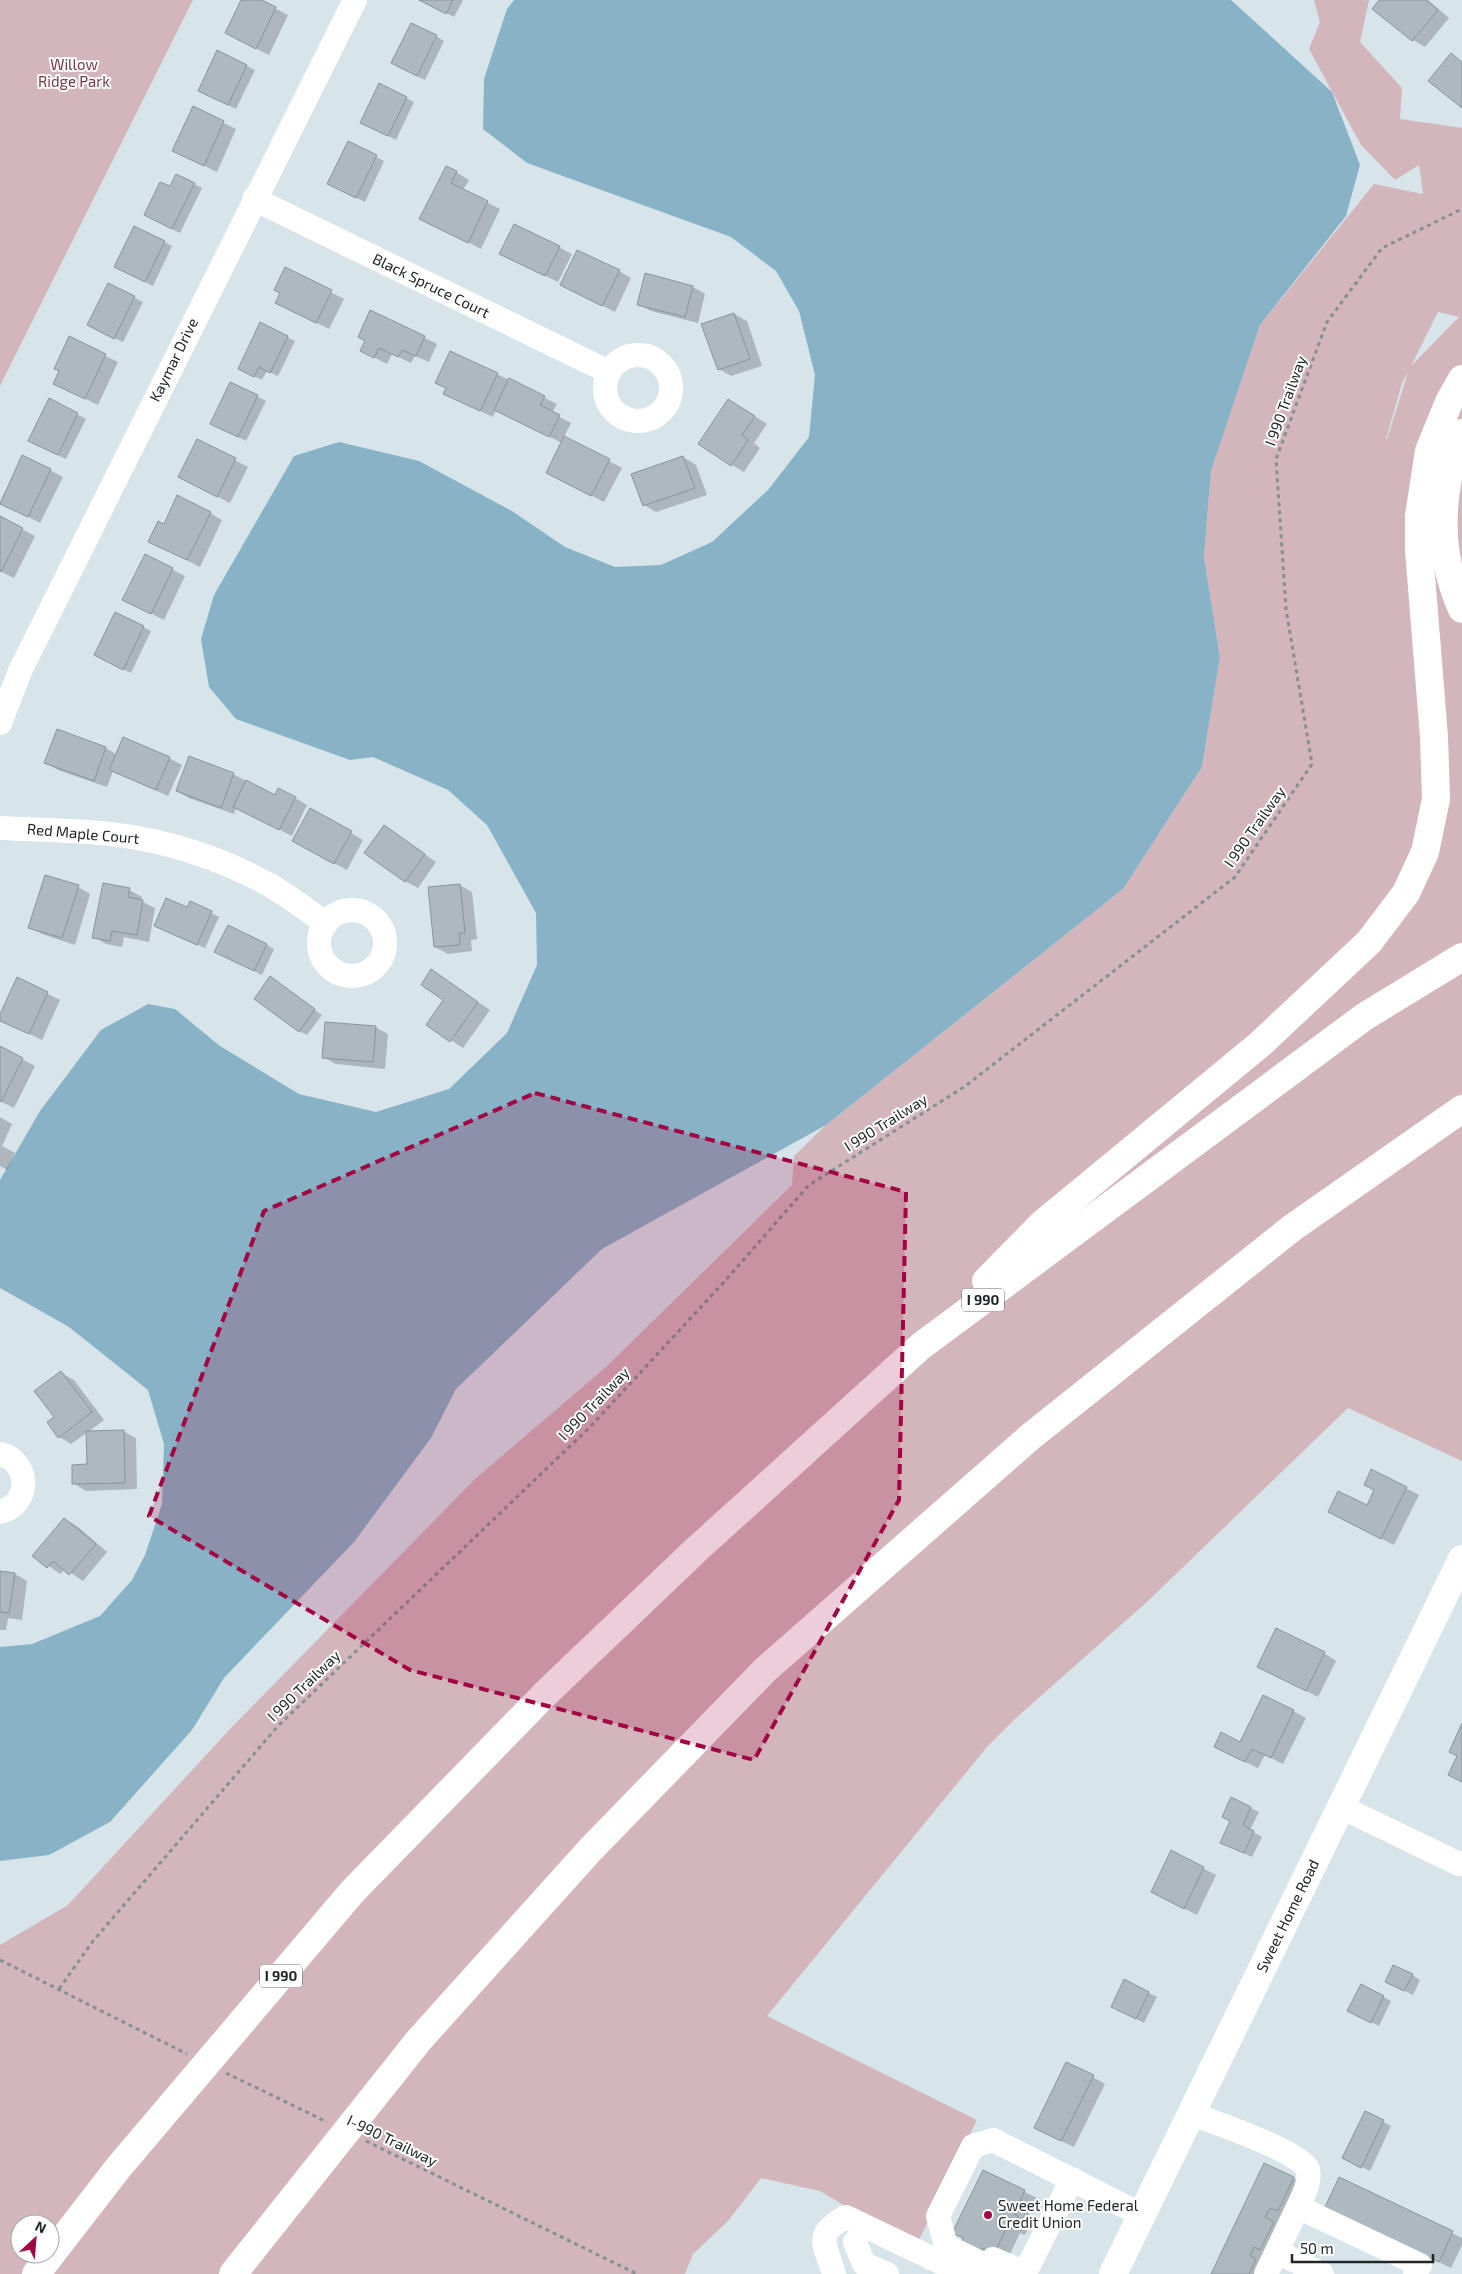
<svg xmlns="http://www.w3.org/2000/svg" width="1462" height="2274" font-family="'Exo 2',sans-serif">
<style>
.green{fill:#d3b6bb;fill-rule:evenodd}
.water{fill:#88b3c6}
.shadow{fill:#0003}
.building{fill:#adb9bf;stroke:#89959b}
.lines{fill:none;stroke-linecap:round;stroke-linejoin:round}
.path{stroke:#868f94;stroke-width:3;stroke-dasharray:4 4;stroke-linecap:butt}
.minor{stroke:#fff;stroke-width:24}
.major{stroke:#fff;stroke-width:28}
.highway{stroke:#fff;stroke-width:28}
.marked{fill:#a10543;fill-opacity:0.2;stroke:#a10543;stroke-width:4;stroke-dasharray:10 6;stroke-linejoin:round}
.poi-dot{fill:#a10543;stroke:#fff;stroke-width:2}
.labels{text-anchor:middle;stroke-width:4;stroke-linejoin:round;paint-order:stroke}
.shield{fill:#fff;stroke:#646768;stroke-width:1}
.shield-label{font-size:14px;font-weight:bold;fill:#212628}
.park-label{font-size:15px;fill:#743945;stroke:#fff}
.street-label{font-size:15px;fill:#212628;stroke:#fff}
.poi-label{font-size:15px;fill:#212628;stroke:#fff;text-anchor:start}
</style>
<rect width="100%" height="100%" fill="#d7e4ea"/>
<g class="green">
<path d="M0,0H193L0,386Z"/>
<path d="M1314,0H1369L1360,42L1402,88L1400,119L1462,128V1461L1348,1408L1148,1601L1016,1718L987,1747L767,2016L977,2120L919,2240L852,2210L820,2191L761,2178L728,2221L693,2254L685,2274H0V1945L68,1905L230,1729L475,1479L606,1367L792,1185L794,1156L826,1125L1123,889L1202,767L1220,657L1204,557L1211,471L1260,325L1374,184L1423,194L1419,165L1395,180L1361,145L1309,49L1320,22ZM1438,312L1459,317L1411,366ZM1408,372L1387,439H1386L1402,383ZM20,2224H50V2254H20Z"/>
</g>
<path class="water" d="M514,0H1231L1332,92L1360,165L1346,216L1260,325L1211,471L1204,557L1220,657L1202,767L1123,889L826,1125L602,1249L456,1389L431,1438L354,1542L224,1678L192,1730L110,1822L49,1855L0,1861V1647L32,1644L100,1616L132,1580L145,1555L162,1504L164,1444L148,1390L69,1327L0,1288V1180L40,1111L101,1030L148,1004L175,1009L220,1046L299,1094L376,1112L449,1089L507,1033L537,965L536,913L487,825L448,790L373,757L350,760L236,719L209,687L201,639L214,595L294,456L339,442L419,461L512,511L565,547L615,567L661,565L712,542L768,490L809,437L815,375L799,311L776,271L731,237L527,163L483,129L484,79L507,9Z"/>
<g class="shadow">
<path d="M242,0H259L288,15L269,55L239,40Z"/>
<path d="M421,0H463L454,17Z"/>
<path d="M1381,0H1428L1449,18L1425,47L1413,40Z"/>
<path d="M436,36L444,41L425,80L400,68Z"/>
<path d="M218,52L255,70L236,109L207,95Z"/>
<path d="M406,98L414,102L396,140L369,127Z"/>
<path d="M193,108L236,129L217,172L174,151Z"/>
<path d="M349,143L384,161L365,202L337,188Z"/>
<path d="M456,172L469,180L463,190L500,209L481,249L421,218Z"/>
<path d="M194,184L202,188L180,233L153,220L170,188Z"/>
<path d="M515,225L572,254L558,282L513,260Z"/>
<path d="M164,242L172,246L153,286L124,271Z"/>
<path d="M286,269L344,299L329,329L289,309L281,293Z"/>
<path d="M619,271L631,278L615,312L561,285Z"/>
<path d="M646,275L693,287L705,294L698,323L651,311L638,304Z"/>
<path d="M108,285L143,302L123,342L97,330Z"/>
<path d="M371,311L437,344L429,362L415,356L411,363L392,354L387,364L362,351L367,341Z"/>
<path d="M734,314L747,321L762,366L731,376L719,369Z"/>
<path d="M287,337L295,341L278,376L267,371L262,380L247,373Z"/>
<path d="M69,338L118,362L98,405L67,390L60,371Z"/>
<path d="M497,374L557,404L552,413L571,423L564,437L622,468L604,502L560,479L562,443L496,410L493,417L457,400L447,389L436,383Z"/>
<path d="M231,383L266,401L246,441L219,428Z"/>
<path d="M49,400L86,419L66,459L37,445Z"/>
<path d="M741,407L767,424L754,443L760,448L744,472L732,465Z"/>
<path d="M198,441L248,467L230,503L192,484Z"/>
<path d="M23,456L63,477L40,523L0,502Z"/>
<path d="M683,457L696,465L707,495L656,512L644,505Z"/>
<path d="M210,513L222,520L200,567L162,548L164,525Z"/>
<path d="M0,518L35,536L14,578L0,571Z"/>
<path d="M145,556L185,576L164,620L136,606Z"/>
<path d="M143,627L151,631L131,673L103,660Z"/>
<path d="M57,731L106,748L117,755L169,758L182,765L168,796L113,771L107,787L58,770L46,763Z"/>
<path d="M233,774L276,796L295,798L307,805L292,836L236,808L234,814L189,798L177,791Z"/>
<path d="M385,827L436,862L418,888L405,881Z"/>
<path d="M351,833L363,840L347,870L305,848Z"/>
<path d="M460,885L472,892L477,939L471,940L472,951L448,954L435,947Z"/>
<path d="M78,887L90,894L75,945L42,934L30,927Z"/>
<path d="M129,890L142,897L141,901L155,908L149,942L124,937L122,947L106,944L94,937Z"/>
<path d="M191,903L219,917L205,948L164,930L188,909Z"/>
<path d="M267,945L274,949L262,975L224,956Z"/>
<path d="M432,971L490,1010L463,1048L428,1025L445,1000Z"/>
<path d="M17,979L60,1000L42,1040L0,1020Z"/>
<path d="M278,983L322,1015L307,1035L299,1031Z"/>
<path d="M375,1027L388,1034L385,1069L336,1064L323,1057Z"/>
<path d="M0,1048L35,1066L14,1108L0,1101Z"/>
<path d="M0,1117L12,1124L2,1146L15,1153L7,1170L0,1166Z"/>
<path d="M61,1373L74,1380L104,1420L88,1432L123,1431L136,1438L137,1489L86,1491L73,1483L88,1466V1432L71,1444L59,1437L56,1417Z"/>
<path d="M1406,1488L1419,1495L1394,1545L1329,1512L1367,1507Z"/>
<path d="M65,1519L77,1526L107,1552L83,1581L65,1569L60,1574L34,1555Z"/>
<path d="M0,1572L15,1574L27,1581L22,1620L8,1618L6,1630H0Z"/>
<path d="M1324,1653L1336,1661L1318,1697L1271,1673Z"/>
<path d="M1293,1711L1306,1718L1283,1764L1265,1755L1258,1768L1228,1754Z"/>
<path d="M1232,1799L1259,1812L1250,1830L1262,1837L1252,1857L1230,1847Z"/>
<path d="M1172,1852L1216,1875L1197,1915L1152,1892Z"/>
<path d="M1412,1975L1420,1980L1413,1995L1394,1986Z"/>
<path d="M1125,1981L1157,1997L1144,2023L1121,2011Z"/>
<path d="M1383,1997L1391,2001L1379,2026L1357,2015Z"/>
<path d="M1093,2077L1105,2084L1074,2147L1048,2135Z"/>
<path d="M1366,2113L1391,2126L1370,2171L1352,2162Z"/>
<path d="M984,2172L1037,2198L1025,2222L1030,2224L1025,2235L1020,2233L1007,2260L972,2256L965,2239Z"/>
<path d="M1293,2178L1306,2186L1264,2274H1212Z"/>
<path d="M1340,2179L1462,2238V2245L1451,2268L1339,2214Z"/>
</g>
<g class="building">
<path d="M241,0H262L276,7L256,49L225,33Z"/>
<path d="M419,0H453L446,14Z"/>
<path d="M1379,0H1426L1438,10L1412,41L1372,9Z"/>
<path d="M411,23L437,35L417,76L391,63Z"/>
<path d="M217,50L247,65L228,105L198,91Z"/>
<path d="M1451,53L1462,62V108L1428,81Z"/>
<path d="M379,83L407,97L388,136L360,123Z"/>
<path d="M193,106L224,121L204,166L172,151Z"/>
<path d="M348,141L377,155L356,198L327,184Z"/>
<path d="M446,166L457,171L451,183L488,201L468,243L419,219Z"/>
<path d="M176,174L195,183L172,229L144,215L160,182L170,186Z"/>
<path d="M514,224L560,246L545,276L499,254Z"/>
<path d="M134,226L165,241L145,282L114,267Z"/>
<path d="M577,250L620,270L602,306L560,285Z"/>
<path d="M285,267L332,290L316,323L275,303L280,293L274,290Z"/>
<path d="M645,273L693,286L685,317L637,305Z"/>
<path d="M108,283L135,296L114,339L87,325Z"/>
<path d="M370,310L425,336L416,356L402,350L398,357L379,348L374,358L360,351L365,341L358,337Z"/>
<path d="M734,313L750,359L718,370L701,324Z"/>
<path d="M260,322L288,336L270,373L259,367L254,377L238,369Z"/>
<path d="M69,336L106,354L85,399L53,384L59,371L54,369Z"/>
<path d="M450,351L498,373L480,411L443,394L446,388L435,383Z"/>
<path d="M509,378L545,396L540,405L560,415L549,437L494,410Z"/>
<path d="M230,382L258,395L238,437L210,424Z"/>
<path d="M49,398L78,413L58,455L28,441Z"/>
<path d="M728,399L755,416L742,435L748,440L731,466L698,444Z"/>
<path d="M564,436L610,459L591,496L546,473Z"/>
<path d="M197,439L236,458L217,497L178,477Z"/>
<path d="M22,455L51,469L28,517L0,504Z"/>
<path d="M683,456L695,488L643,506L631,474Z"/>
<path d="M177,495L211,512L187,560L148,542L158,521L164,524Z"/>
<path d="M0,516L23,528L1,572L0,571Z"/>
<path d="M145,554L173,568L151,614L122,600Z"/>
<path d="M115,612L144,626L123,670L94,655Z"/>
<path d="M57,729L106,747L94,781L44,763Z"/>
<path d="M123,737L170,757L156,790L109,770Z"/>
<path d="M189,756L234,773L221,808L176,791Z"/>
<path d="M246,780L275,795L278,788L296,797L279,830L233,807Z"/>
<path d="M310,808L352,831L334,864L292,841Z"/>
<path d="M384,825L425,854L405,882L364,853Z"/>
<path d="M45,875L79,885L62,938L28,928Z"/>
<path d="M103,883L130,888L128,897L143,900L137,935L112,931L110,941L92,938Z"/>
<path d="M460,884L465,933H459L460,945L434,947L428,887Z"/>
<path d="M166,898L187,907L190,901L212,911L197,945L154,926Z"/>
<path d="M228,925L267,944L254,971L214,952Z"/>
<path d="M431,969L478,1002L450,1042L426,1025L443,1000L421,985Z"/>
<path d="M270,976L315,1009L299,1032L254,999Z"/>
<path d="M17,977L48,992L29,1034L0,1021V1014Z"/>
<path d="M325,1022L376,1026L373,1062L322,1058Z"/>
<path d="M0,1046L23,1058L1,1102L0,1101Z"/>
<path d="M61,1371L92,1412L58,1438L47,1422L54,1417L34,1391Z"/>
<path d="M124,1430L125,1483L72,1484V1465L87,1464L86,1431Z"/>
<path d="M1371,1469L1407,1487L1381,1539L1328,1512L1338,1491L1367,1505L1374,1490L1364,1485Z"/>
<path d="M64,1518L96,1544L69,1575L53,1561L47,1568L32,1556Z"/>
<path d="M0,1571L15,1573L9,1613L0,1612Z"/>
<path d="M1276,1628L1325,1652L1306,1691L1257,1667Z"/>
<path d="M1263,1695L1294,1710L1271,1758L1252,1749L1245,1762L1214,1747L1221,1732L1240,1742Z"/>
<path d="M1462,1723V1782L1448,1775L1457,1756L1449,1752Z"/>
<path d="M1231,1797L1251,1807L1243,1825L1254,1831L1244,1853L1220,1843L1230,1821L1222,1817Z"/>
<path d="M1171,1850L1204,1867L1184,1909L1151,1892Z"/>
<path d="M1393,1965L1413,1974L1404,1991L1385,1982Z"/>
<path d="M1124,1979L1149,1992L1136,2019L1111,2007Z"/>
<path d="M1361,1984L1384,1996L1371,2023L1347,2011Z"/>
<path d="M1066,2062L1094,2075L1061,2141L1034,2128Z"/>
<path d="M1365,2111L1384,2120L1361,2168L1342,2158Z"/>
<path d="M1264,2163L1294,2177L1278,2211L1270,2208L1265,2217L1274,2222L1260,2250L1254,2247L1250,2256L1256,2259L1249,2274H1211Z"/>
<path d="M983,2170L1025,2190L1014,2214L1018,2216L1012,2229L1007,2227L994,2254L982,2248L980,2254L961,2244L963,2238L952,2233Z"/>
<path d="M1339,2177L1453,2231L1439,2262L1325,2207Z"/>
</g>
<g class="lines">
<g class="path">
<path d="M0,1960L187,2054"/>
<path d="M59,1989L93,1941L278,1726L591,1426L724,1282L809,1185L964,1087L1235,877L1312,764L1286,609L1276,459L1327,322L1382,248L1462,209"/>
<path d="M226,2073L327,2122"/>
<path d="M366,2141L637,2274"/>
</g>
<g class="minor">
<path d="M254,199L609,372"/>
<circle cx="638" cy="388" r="33"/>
<path d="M0,723L20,671L355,0"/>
<path d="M0,828C37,830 74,830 110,834C166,840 224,859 273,887C291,898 309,911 326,924"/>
<circle cx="352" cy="943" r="33"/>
<path d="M0,1454C31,1461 31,1505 0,1512"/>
<path d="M1341,1807L1459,1864L1462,1863"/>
<path d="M1191,2114C1211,2121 1304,2153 1308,2170C1311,2182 1303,2196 1298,2207"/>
<path d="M855,2242L864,2264L887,2274"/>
<path d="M1277,2252L1322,2274"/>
<path d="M993,2259L1025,2273L1072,2179"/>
<path d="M1007,2265L991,2268L946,2246L938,2216L973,2146L993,2140L1142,2215"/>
<path d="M834,2274C825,2243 813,2235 846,2217L965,2274"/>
<path d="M1266,2274L1298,2207L1420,2265L1415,2274"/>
</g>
<path class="major" d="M1113,2274L1462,1559"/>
<g class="highway">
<path d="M1462,433C1438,489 1437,554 1462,609"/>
<path d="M986,1281L1042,1224L1259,1045L1369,942L1406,893L1425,852L1436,799L1434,737L1419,550V516L1429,451L1449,402L1462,379"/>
<path d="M36,2274L118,2168L352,1892L545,1694L697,1549L921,1346L1364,1017L1462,957"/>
<path d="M233,2274L419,2040L590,1850L765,1670L1030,1437L1292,1228L1462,1109"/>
</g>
</g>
<path class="marked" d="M535,1093L906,1192L899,1500L754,1760L410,1670L149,1516L264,1211Z"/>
<circle class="poi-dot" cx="988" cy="2215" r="5"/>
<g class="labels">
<g class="shield">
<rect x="962" y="1288.5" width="42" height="23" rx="4"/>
<rect x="260" y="1964.5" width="42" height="23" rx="4"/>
</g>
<g class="shield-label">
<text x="983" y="1305">I 990</text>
<text x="281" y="1981">I 990</text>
</g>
<g class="park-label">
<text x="74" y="70">Willow<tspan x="74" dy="17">Ridge Park</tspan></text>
</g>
<g class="street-label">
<text transform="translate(431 286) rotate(26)" y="5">Black Spruce Court</text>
<text transform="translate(174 360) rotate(-64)" y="5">Kaymar Drive</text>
<text transform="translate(1286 401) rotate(-70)" y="5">I 990 Trailway</text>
<text transform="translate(1255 827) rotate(-55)" y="5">I 990 Trailway</text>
<text transform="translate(83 834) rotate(5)" y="5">Red Maple Court</text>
<text transform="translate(886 1123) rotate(-32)" y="5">I 990 Trailway</text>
<text transform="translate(594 1404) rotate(-46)" y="5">I 990 Trailway</text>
<text transform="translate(304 1686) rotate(-44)" y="5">I 990 Trailway</text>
<text transform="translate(1288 1916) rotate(-64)" y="5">Sweet Home Road</text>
<text transform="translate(392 2141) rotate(26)" y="5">I-990 Trailway</text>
</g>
<g class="poi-label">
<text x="998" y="2211">Sweet Home Federal<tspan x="998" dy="17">Credit Union</tspan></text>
</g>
</g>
<g transform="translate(35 2239) rotate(26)"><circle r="24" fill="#ffffff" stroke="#a6a8a9"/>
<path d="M0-4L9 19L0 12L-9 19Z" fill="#a10543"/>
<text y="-8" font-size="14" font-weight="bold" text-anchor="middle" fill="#212628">N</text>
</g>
<path d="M1292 2254v8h141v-8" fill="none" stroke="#212628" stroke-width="2.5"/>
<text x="1300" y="2254" font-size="15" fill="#212628" stroke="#ffffff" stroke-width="4" paint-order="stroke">50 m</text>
</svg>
